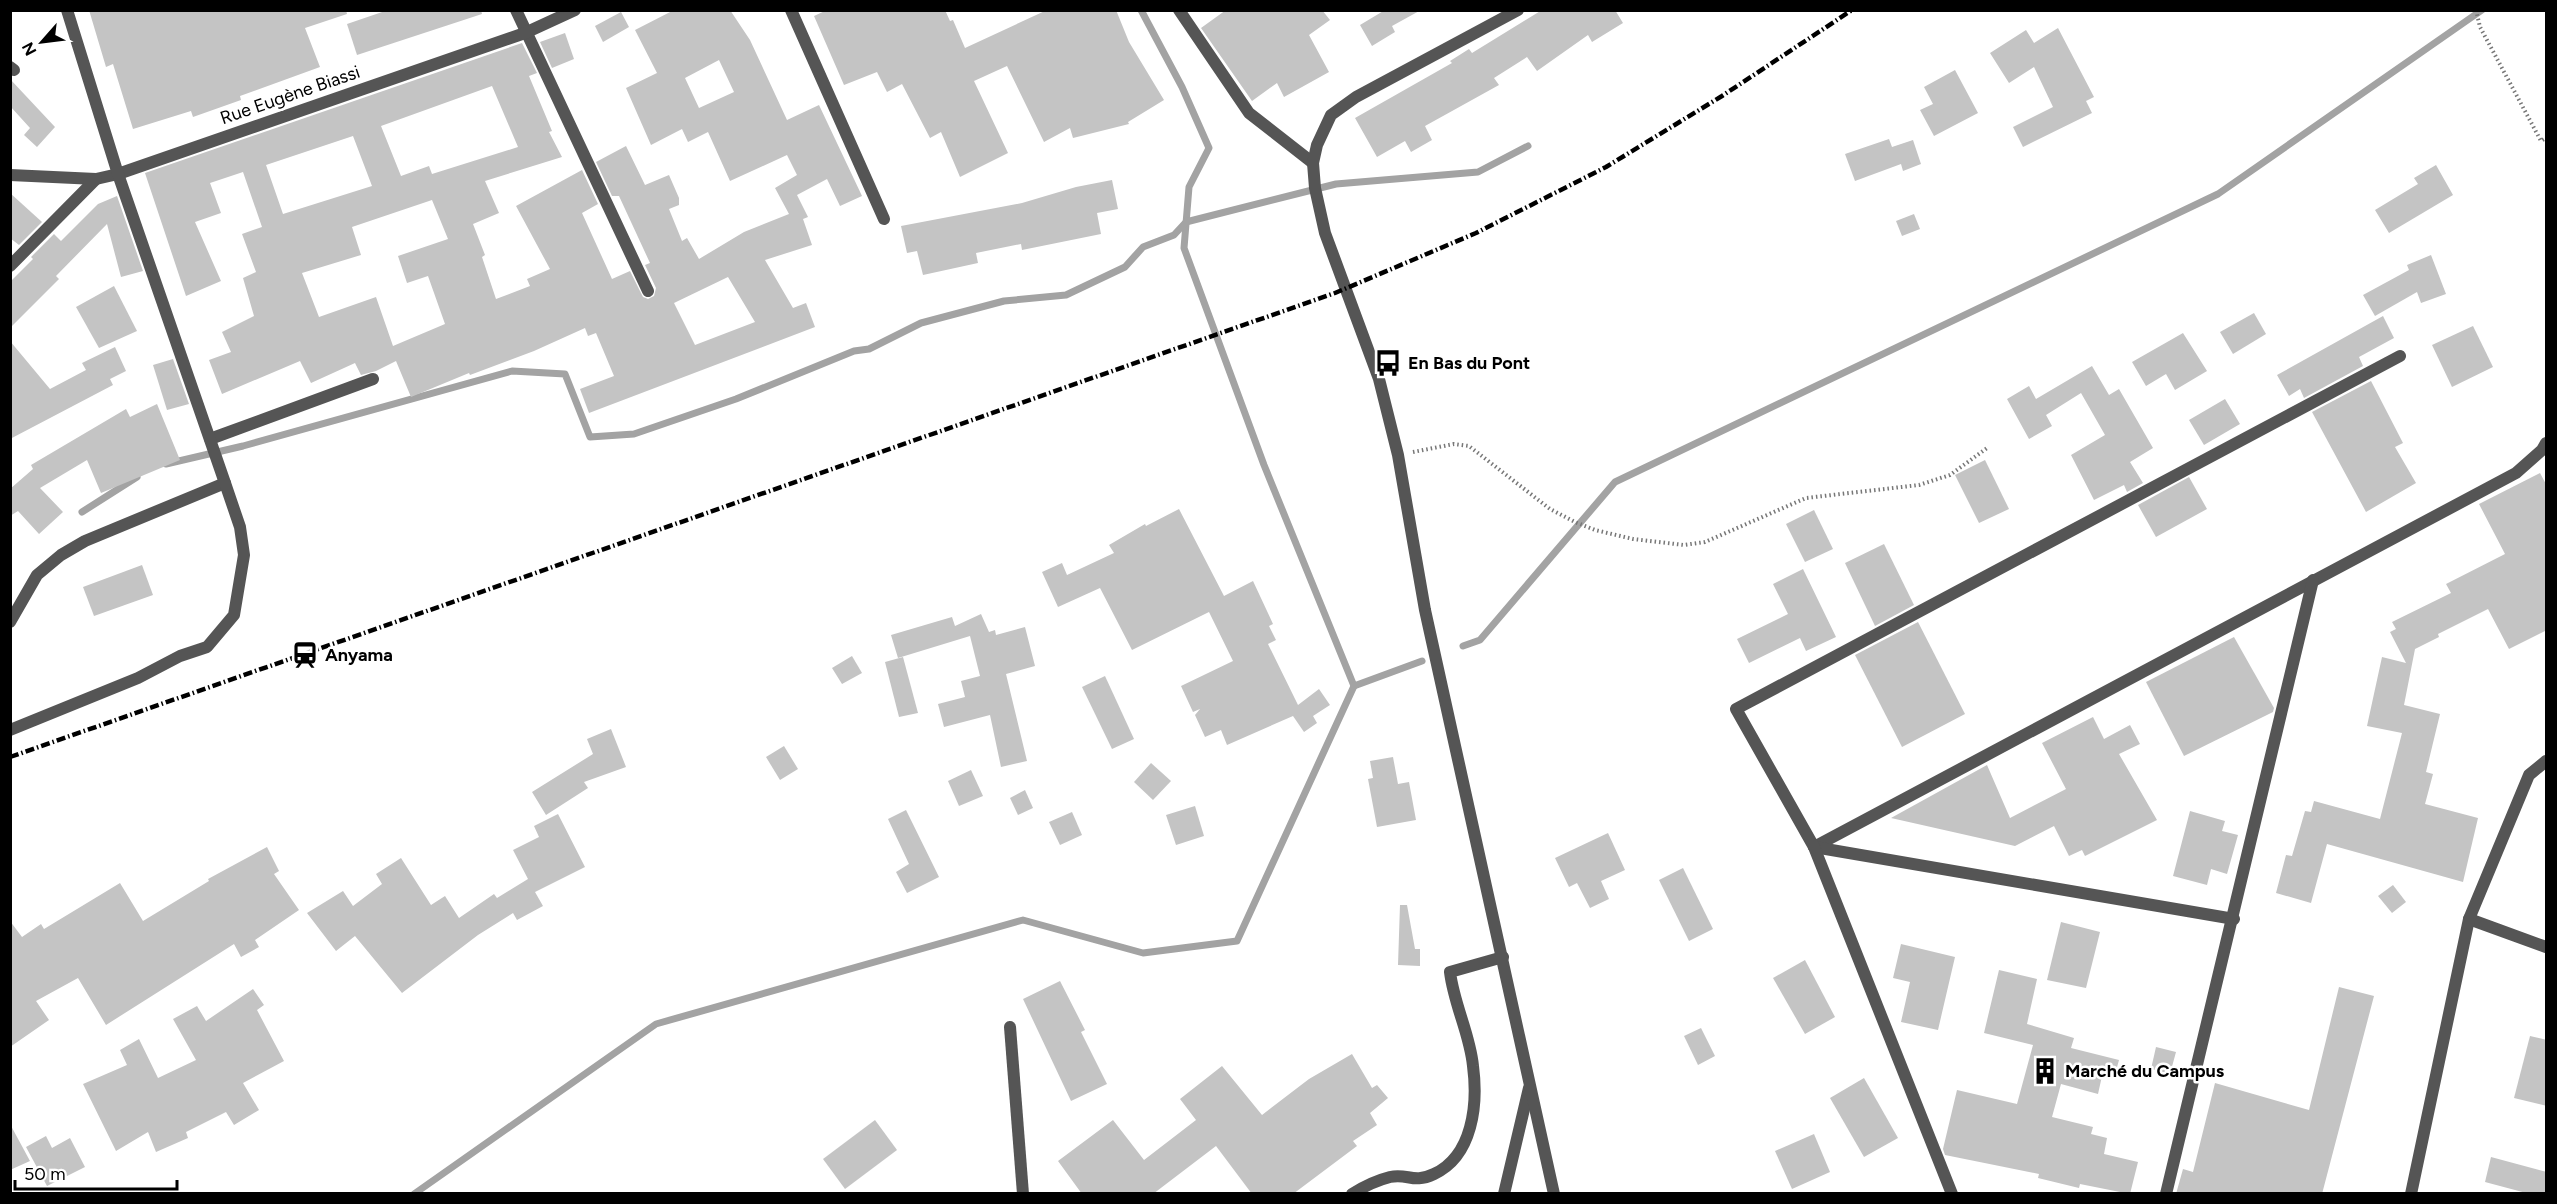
<svg xmlns="http://www.w3.org/2000/svg" width="2557" height="1204" font-family="Figtree,sans-serif">
<style>
.lines{fill:none;stroke-linecap:round;stroke-linejoin:round}
.stream{stroke:#a3a3a3;stroke-width:7}
.building{fill:#c4c4c4;fill-rule:evenodd}
.path{stroke:#777;stroke-width:4;stroke-dasharray:1.5 3;stroke-linecap:butt}
.minor{stroke:#555;stroke-width:12}
.tertiary{stroke:#555;stroke-width:12}
.rail{stroke:#000;stroke-width:4.5;stroke-dasharray:9 3 1.5 3;stroke-linecap:butt}
.labels{text-anchor:middle;stroke-width:5;stroke-linejoin:round;paint-order:stroke}
.street-label{font-size:18px;fill:#000;stroke:#fff}
.poi-label{font-size:18px;font-weight:bold;fill:#000;stroke:#fff;text-anchor:start}
</style>
<rect width="100%" height="100%" fill="#fff"/>
<g class="lines">
<g class="stream">
<path d="M1141,10L1182,87L1209,148L1189,187L1184,248L1264,465L1354,686"/>
<path d="M166,464L243,446L512,371L565,374L590,437L634,434L736,399L854,351L869,349L921,323L1004,301L1066,295L1125,267L1143,247L1174,235L1186,222L1336,184L1478,172L1528,146"/>
<path d="M82,512L137,477"/>
<path d="M1463,646L1480,640L1615,482L2218,194L2482,10"/>
<path d="M414,1194L656,1024L1023,920L1143,953L1237,941L1354,686L1422,661"/>
</g>
</g>
<g class="building">
<path d="M89,10H346L347,14L305,28L320,67L240,96L241,100L193,117L191,111L133,129L113,64L106,67Z"/>
<path d="M388,10H481L482,14L357,55L347,24Z"/>
<path d="M674,10H730L750,40L787,120L819,105L862,196L840,206L827,179L797,195L808,217L803,219L812,245L765,260L793,308L806,303L815,327L589,413L580,389L614,376L596,333L588,336L585,328L534,351L470,375L469,373L411,397L396,361L376,371L361,375L355,363L311,383L300,361L222,394L209,360L231,352L222,332L254,316L243,278L256,272L242,234L262,227L243,172L210,183L221,213L195,222L221,281L186,296L145,173L522,43L537,73L529,76L552,131L549,132L562,157L485,181L499,213L473,224L485,255L482,257L496,299L530,286L527,279L550,269L516,206L582,170L598,204L582,213L612,279L630,271L643,297L648,299L654,296L656,288L645,265L650,263L619,196H612L596,162L626,146L645,185L669,175L679,198V205L669,209L682,241L687,238L699,259L744,232L789,214L775,188L797,175L787,155L730,181L708,132L688,142L682,129L651,145L626,88L657,73L635,30ZM719,60L734,92L699,108L685,78ZM492,86L518,147L432,174L429,166L401,176L381,126ZM353,136L372,186L283,214L266,165ZM432,200L448,239L398,256L407,283L428,276L445,324L393,346L376,297L319,317L302,273L361,255L352,227ZM728,277L755,322L695,345L674,303Z"/>
<path d="M827,10H945L950,21L953,20L965,48L1047,10H1116L1129,42L1164,100L1128,122L1129,124L1073,138L1070,128L1044,142L1007,66L974,81L1008,153L960,177L941,132L930,138L902,84L887,92L877,72L844,85L814,16Z"/>
<path d="M1226,10H1322L1330,20L1309,35L1329,72L1284,97L1277,83L1252,101L1201,28Z"/>
<path d="M1385,10H1421L1392,26L1395,32L1372,46L1360,25Z"/>
<path d="M1542,10H1615L1623,23L1592,42L1588,35L1537,71L1527,57L1494,78L1499,85L1425,126L1432,140L1411,152L1405,141L1377,157L1355,118L1452,63L1450,61L1469,49L1472,53Z"/>
<path d="M621,12L629,27L603,42L595,26Z"/>
<path d="M2058,28L2094,97L2086,101L2092,113L2023,147L2013,127L2053,107L2034,67L2009,83L1990,53L2026,30L2034,43Z"/>
<path d="M565,33L574,59L552,68L540,42Z"/>
<path d="M1955,70L1978,113L1934,136L1920,110L1933,104L1924,87Z"/>
<path d="M10,79L55,127L37,147L24,135L30,128L10,106Z"/>
<path d="M1889,139L1892,147L1913,140L1921,164L1903,171L1901,164L1855,181L1845,154Z"/>
<path d="M2436,165L2453,195L2389,233L2375,210L2418,184L2414,178Z"/>
<path d="M1112,180L1118,209L1097,213L1101,234L1022,250L1021,244L976,253L978,263L923,275L917,251L907,253L901,226L1022,203L1076,187Z"/>
<path d="M10,193L42,222L19,245L10,238Z"/>
<path d="M117,196L143,271L121,277L107,224L56,276L59,279L10,328V282L33,259L31,257L54,234L61,241L98,204Z"/>
<path d="M1914,214L1920,229L1902,236L1896,221Z"/>
<path d="M2431,255L2446,294L2421,303L2417,292L2375,316L2363,295L2409,270L2407,265Z"/>
<path d="M114,286L137,331L99,348L76,307Z"/>
<path d="M2254,313L2266,334L2233,354L2220,332Z"/>
<path d="M2383,316L2394,338L2359,357L2363,366L2304,398L2300,389L2289,396L2277,375Z"/>
<path d="M2473,326L2493,367L2452,387L2432,345Z"/>
<path d="M2183,333L2207,371L2175,390L2166,374L2146,386L2132,362Z"/>
<path d="M10,341L50,389L86,370L82,363L115,347L126,371L110,379L113,385L10,439Z"/>
<path d="M173,359L189,404L167,410L153,365Z"/>
<path d="M2092,366L2109,395L2119,389L2153,448L2130,462L2143,483L2127,492L2124,485L2094,500L2071,455L2105,435L2081,393L2046,415L2052,426L2029,439L2007,399L2029,386L2036,399Z"/>
<path d="M2371,381L2403,443L2395,447L2416,483L2366,512L2312,412Z"/>
<path d="M2225,399L2240,424L2204,445L2189,420Z"/>
<path d="M157,404L180,460L101,493L87,460L40,488L63,512L39,534L18,511L10,516V489L33,469L31,465L126,409L130,417Z"/>
<path d="M1985,460L2009,509L1979,523L1955,475Z"/>
<path d="M2540,473L2547,486V630L2509,649L2488,609L2438,634L2439,637L2415,649L2404,705L2440,714L2426,772L2433,774L2425,804L2478,818L2463,882L2327,844L2311,903L2276,893L2286,855L2292,856L2305,811L2311,812L2314,801L2380,819L2402,733L2367,726L2382,657L2406,663L2390,632L2396,629L2392,622L2451,593L2446,584L2505,554L2479,504Z"/>
<path d="M2189,477L2207,509L2156,537L2138,505Z"/>
<path d="M1179,509L1224,596L1253,581L1273,624L1269,626L1276,640L1268,644L1298,705L1319,689L1330,705L1313,716L1317,723L1304,732L1293,716L1227,745L1221,730L1205,737L1195,715L1200,709L1193,712L1181,686L1233,661L1209,612L1132,650L1100,588L1058,607L1042,572L1062,563L1067,575L1114,553L1109,545L1145,524L1146,526Z"/>
<path d="M1814,510L1833,549L1805,562L1786,524Z"/>
<path d="M1884,544L1914,605L1875,626L1845,563Z"/>
<path d="M142,565L153,595L94,616L83,587Z"/>
<path d="M1803,569L1836,637L1806,651L1800,638L1749,663L1737,639L1788,614L1773,584Z"/>
<path d="M981,614L989,632L995,630L996,635L1025,627L1035,666L1006,674L1027,761L1001,767L990,715L944,727L938,704L965,697L961,681L980,676L970,636L898,658L891,635L952,617L955,626Z"/>
<path d="M1918,622L1965,714L1902,747L1855,655Z"/>
<path d="M2234,637L2274,708L2273,712L2184,756L2146,682Z"/>
<path d="M852,656L862,673L842,684L832,668Z"/>
<path d="M903,657L918,713L899,717L885,662Z"/>
<path d="M1105,676L1134,739L1112,749L1082,687Z"/>
<path d="M2093,717L2104,739L2130,725L2140,744L2119,754L2157,820L2085,856L2082,850L2069,856L2054,826L2015,846L1891,818L1987,765L2010,818L2066,789L2042,743Z"/>
<path d="M611,729L626,767L584,782L588,788L546,815L532,792L593,754L587,739Z"/>
<path d="M784,746L798,769L780,780L766,757Z"/>
<path d="M1393,757L1398,784L1409,782L1416,820L1377,827L1368,779L1373,778L1370,761Z"/>
<path d="M1151,763L1171,781L1153,800L1134,782Z"/>
<path d="M971,770L983,796L959,806L948,781Z"/>
<path d="M1025,790L1033,808L1018,815L1010,798Z"/>
<path d="M1195,806L1204,836L1176,845L1166,815Z"/>
<path d="M906,810L939,877L907,893L896,872L909,864L888,819Z"/>
<path d="M2190,811L2225,821L2222,831L2238,835L2227,874L2211,869L2207,885L2173,876Z"/>
<path d="M1072,812L1082,835L1060,845L1049,822Z"/>
<path d="M558,814L585,867L535,892L543,906L517,920L513,913L478,935L402,993L355,936L336,951L307,913L343,891L353,906L382,884L376,874L401,858L431,905L445,896L459,918L494,894L497,898L528,879L513,850L539,837L534,826Z"/>
<path d="M1608,833L1625,870L1601,881L1609,899L1590,908L1577,883L1569,887L1555,858Z"/>
<path d="M267,847L279,871L274,874L299,910L255,940L259,947L241,957L234,944L106,1025L78,978L36,1001L49,1020L10,1047V921L22,937L41,924L44,929L120,883L143,921L209,881L208,879Z"/>
<path d="M1683,868L1713,929L1689,941L1659,880Z"/>
<path d="M2393,885L2406,902L2392,913L2378,896Z"/>
<path d="M1400,905H1407L1415,949H1420V966L1398,965Z"/>
<path d="M2061,922L2100,932L2086,988L2047,980Z"/>
<path d="M1901,944L1955,957L1938,1030L1901,1022L1910,982L1893,978Z"/>
<path d="M1805,960L1835,1017L1805,1034L1773,978Z"/>
<path d="M1999,970L2037,979L2027,1024L2074,1038L2071,1048L2119,1060L2114,1078L2102,1076L2098,1094L2061,1084L2052,1117L2093,1127L2091,1134L2107,1138L2104,1154L2138,1162L2130,1194L2080,1184L2079,1188L2038,1178L2039,1174L1945,1155L1943,1149L1957,1090L2017,1104L2033,1045L1984,1033Z"/>
<path d="M1060,981L1085,1030L1081,1032L1107,1084L1071,1101L1023,999Z"/>
<path d="M2339,987L2374,996L2322,1194H2176L2183,1169L2193,1172L2215,1083L2309,1110Z"/>
<path d="M253,989L264,1005L257,1010L284,1061L243,1083L259,1110L234,1125L226,1112L186,1132L188,1138L156,1152L148,1132L116,1151L83,1084L127,1065L120,1050L139,1039L158,1078L196,1060L173,1019L197,1006L206,1021Z"/>
<path d="M1701,1028L1715,1056L1698,1065L1684,1036Z"/>
<path d="M2530,1036L2547,1040V1106L2514,1098Z"/>
<path d="M2156,1047L2176,1052L2170,1074L2151,1069Z"/>
<path d="M1352,1054L1372,1088L1377,1085L1388,1098L1370,1113L1377,1125L1353,1141L1357,1146L1293,1194H1252L1216,1146L1153,1194H1082L1058,1161L1113,1120L1144,1160L1196,1120L1180,1099L1222,1066L1262,1115L1309,1079Z"/>
<path d="M1864,1078L1898,1138L1864,1157L1830,1098Z"/>
<path d="M875,1120L897,1150L845,1189L823,1159Z"/>
<path d="M10,1124L30,1161L10,1170Z"/>
<path d="M1814,1134L1830,1172L1792,1189L1775,1151Z"/>
<path d="M46,1136L52,1148L70,1138L85,1167L47,1186L26,1147Z"/>
<path d="M2491,1157L2547,1172V1194H2530L2485,1182Z"/>
</g>
<g class="lines">
<g class="path">
<path d="M2476,10L2480,27L2541,141L2546,138"/>
<path d="M1413,452L1454,444L1469,446L1550,509L1575,522L1595,530L1633,539L1684,545L1705,542L1806,498L1919,485L1950,475L1987,448"/>
</g>
<g class="minor">
<path d="M516,10L648,291"/>
<path d="M791,10L884,219"/>
<path d="M1179,10L1249,113L1313,163"/>
<path d="M10,67L14,70"/>
<path d="M10,175L96,179L118,174L525,33L575,10"/>
<path d="M10,266L96,179"/>
<path d="M210,439L373,379"/>
<path d="M10,622L37,575L61,555L85,541L225,483"/>
<path d="M10,730L138,678L180,656L207,647L234,615L244,555L240,527L225,483L118,174L67,10"/>
<path d="M1814,847L2516,473L2542,450L2546,443"/>
<path d="M1814,847L2234,919"/>
<path d="M2469,919L2546,947"/>
<path d="M1010,1027L1023,1194"/>
<path d="M1352,1194C1363,1187 1378,1180 1390,1177C1408,1173 1413,1184 1434,1174C1473,1156 1478,1104 1473,1066C1470,1034 1454,1005 1450,972L1503,957"/>
<path d="M1504,1194L1529,1088"/>
<path d="M1952,1194L1814,847L1736,709L2400,356"/>
<path d="M2166,1194L2313,580"/>
<path d="M2411,1194L2469,919L2529,775L2546,761"/>
</g>
<path class="tertiary" d="M1518,10L1356,97L1331,115L1317,145L1313,163L1315,188L1325,233L1379,379L1398,455L1425,610L1554,1194"/>
<path class="rail" d="M10,757L1335,293L1476,233L1606,167L1722,96L1852,10"/>
</g>
<defs>
<symbol id="bus-bare" viewBox="-9 -9 18 18"><path d="M-5-6H5V4H4V6H2V4H-2V6H-4V4H-5ZM-3.5-4V0h7V-4ZM-3.5 1.2v1.5H-2V1.2ZM2 1.2v1.5H3.5V1.2Z" fill="#000" stroke="#fff" stroke-width="2.5" paint-order="stroke"/></symbol>
<symbol id="station-bare" viewBox="-9 -9 18 18"><path d="M-3-6H3Q5-6 5-4V2Q5 4 3 4L4.5 6H3L1.5 4h-3L-3 6H-4.5L-3 4Q-5 4-5 2V-4Q-5-6-3-6ZM-3.5-4v3h7v-3ZM-3.5 1v1.5H-2V1ZM2 1v1.5H3.5V1Z" fill="#000" stroke="#fff" stroke-width="2.5" paint-order="stroke"/></symbol>
<symbol id="building-bare" viewBox="-9 -9 18 18"><path d="M-4-6H4V6H1V3H-1V6H-4ZM-2.5-4.3h1.7v1.8h-1.7ZM.8-4.3h1.7v1.8H.8ZM-2.5-1h1.7V.8h-1.7ZM.8-1h1.7V.8H.8Z" fill="#000" stroke="#fff" stroke-width="2.5" paint-order="stroke"/></symbol>
</defs>
<g fill-rule="evenodd">
<use href="#bus-bare" x="1369" y="344" width="38" height="38"/>
<use href="#station-bare" x="286" y="636" width="38" height="38"/>
<use href="#building-bare" x="2026" y="1052" width="38" height="38"/>
</g>
<g class="labels">
<g class="street-label">
<text transform="translate(290 95) rotate(-19)" y="6">Rue Eugène Biassi</text>
</g>
<g class="poi-label">
<text x="1408" y="369">En Bas du Pont</text>
<text x="325" y="661">Anyama</text>
<text x="2065" y="1077">Marché du Campus</text>
</g>
</g>
<rect width="2557" height="1204" fill="none" stroke="#000000" stroke-width="24"/>
<g transform="translate(42 42) rotate(242)" stroke="#ffffff" stroke-width="4.5" paint-order="stroke">
<path d="M0-4.5L10 22L0 15L-10 22Z" fill="#000000"/>
<text y="-9" font-size="16" font-weight="bold" text-anchor="middle" fill="#000000">N</text>
</g>
<path d="M15 1180v9h162v-9" fill="none" stroke="#000000" stroke-width="3"/>
<text x="24" y="1180" font-size="18" fill="#000000" stroke="#ffffff" stroke-width="4.5" paint-order="stroke">50 m</text>
</svg>
